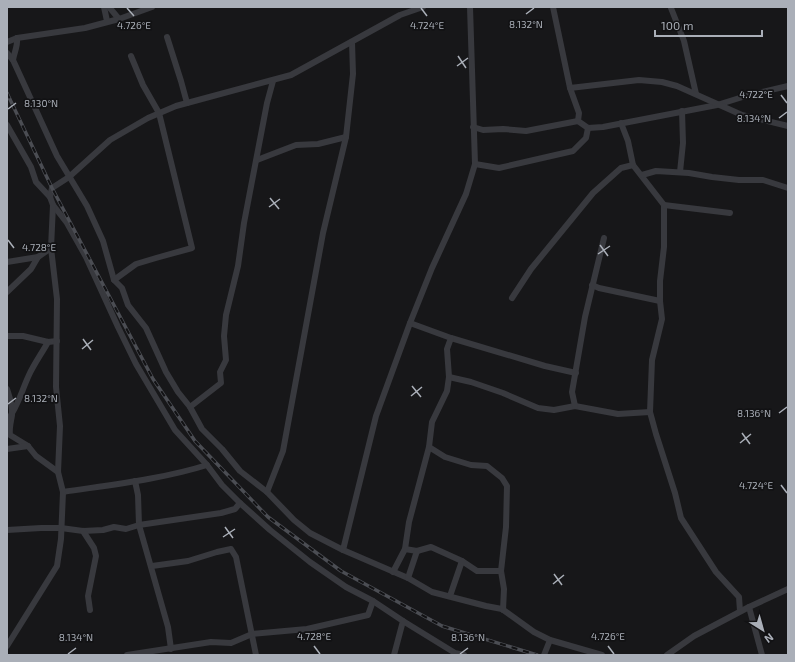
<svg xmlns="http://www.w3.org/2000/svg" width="795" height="662" font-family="'Exo 2',sans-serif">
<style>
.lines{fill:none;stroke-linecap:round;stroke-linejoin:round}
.street{stroke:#38393e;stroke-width:6}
.rail-casing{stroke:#4b4d53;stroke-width:3.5}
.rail{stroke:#121214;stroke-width:2;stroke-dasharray:6;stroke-linecap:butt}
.ticks{fill:none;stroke:#aaafb8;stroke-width:1.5}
.ticks-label{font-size:10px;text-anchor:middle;fill:#aaafb8;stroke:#121214;stroke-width:3.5;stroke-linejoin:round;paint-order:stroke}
</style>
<rect width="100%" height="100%" fill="#171719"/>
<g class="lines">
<g class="street">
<path d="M104,7L107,21"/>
<path d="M109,7L119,19"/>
<path d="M553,7L570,88L579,113L578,121L588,128L603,127L717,105L749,95L788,86"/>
<path d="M671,8L684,41L696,94"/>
<path d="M167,37L181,81L187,103"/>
<path d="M7,42L17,38L85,28L119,19L152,7"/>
<path d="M7,53L13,60L57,156L87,206L103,241L114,280L122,288L128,305L146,328L166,372L178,392L190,407L202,429L222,449L240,471L267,492L294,520L310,533L343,550L408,578L432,592L486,606L502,609L534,632L550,640L602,655"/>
<path d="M13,60C14,53 18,46 17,38"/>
<path d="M570,88L639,80L662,82L677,86L742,115L788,126"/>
<path d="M7,125L31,167L36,182L50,197"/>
<path d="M473,127L483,130L503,129L526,131L578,121"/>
<path d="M257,160L296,145L318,144L346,137"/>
<path d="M475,164L499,168L573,151L586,138L588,128"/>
<path d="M633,165L664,205V247L660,281V301L662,319L652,360L650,412L656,434L675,493L681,518L716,572L739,597L740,611"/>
<path d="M680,172L683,143L682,111"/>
<path d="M642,175L656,171L689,173L712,177L739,180H763L788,188"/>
<path d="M53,205L67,223L86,257L118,327L136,364L175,430L207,465L222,485L240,503L270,530L310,562L346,587L373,601L403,621L394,655"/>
<path d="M664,205L730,213"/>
<path d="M7,262L38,257L51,248"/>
<path d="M114,280L136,264L156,258L192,248L159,113L143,85L131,56"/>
<path d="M592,285L599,288L660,301"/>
<path d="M7,292L31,269L38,257"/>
<path d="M512,298L531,269L593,193L621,168L633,165L628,141L621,123"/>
<path d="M410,323L451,338L545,366L576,373"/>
<path d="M7,336H23L48,342L57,341"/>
<path d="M449,377L471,382L503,393L538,408L554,410L575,406L618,414L650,412"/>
<path d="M7,389C10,398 13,406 12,415C11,422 9,428 10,435L28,446"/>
<path d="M575,406L572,392L585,317L604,238"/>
<path d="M190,407L221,383L220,372L226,360L224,336L226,315L238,266L244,223L267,103L273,81"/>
<path d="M7,421C19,405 21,392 29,375C34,364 42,353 48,342"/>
<path d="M429,447L445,457L471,465L487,466L502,478L507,486L506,527L501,571L504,589L503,610"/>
<path d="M7,449L28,446L36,456L58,472"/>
<path d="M135,481L138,495L139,525L168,627L171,649"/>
<path d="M63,492C109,485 163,479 207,465"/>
<path d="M267,492L283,451L323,233L346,137L353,74L352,42"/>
<path d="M7,530L41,528H61L83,531L103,530L114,527L126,529L139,525L221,513L235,509L240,503"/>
<path d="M83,531L94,548L96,556L88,596L90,610"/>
<path d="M405,549L417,551L431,547L462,561"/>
<path d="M343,550L376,416L410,323L432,268L466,194L475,164L470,7"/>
<path d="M152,566L188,561L217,552L231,549L236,557L256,655"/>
<path d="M393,572L405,549L409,522L429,447L432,422L447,391L449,377L447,349L451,338"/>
<path d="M408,578L417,551"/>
<path d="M450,596L462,561L477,571H501"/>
<path d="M749,607L762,655"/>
<path d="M403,621L455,653L464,655"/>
<path d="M7,646L57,566L61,539L63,492L58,472L60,426L56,387L57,299L51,248L53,205L50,197L52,188L69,177L110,140L148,118L176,106L291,75L400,15L423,7"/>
<path d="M127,655L211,642L231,643L252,634L307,629L368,615L373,601"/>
<path d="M544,655L550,640"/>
<path d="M667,655L694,636L749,607L788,589"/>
</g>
<defs>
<path id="rail" d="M7,93L52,188L153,379L195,441L268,517L341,571L442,626L537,655"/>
</defs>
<use href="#rail" class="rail-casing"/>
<use href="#rail" class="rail"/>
</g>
<path class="ticks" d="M127,8L134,16M421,8L427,16M526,14L534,8M458,56L466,68M457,66L468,58M781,95L787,103M8,109L16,103M779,118L787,112M270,198L279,209M269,207L280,199M8,240L14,248M600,245L608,256M598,254L610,246M83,339L91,350M82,349L93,340M412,386L421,397M411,396L422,387M8,404L16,398M779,413L787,407M742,433L750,444M740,443L751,434M781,485L787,493M225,527L233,538M223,537L235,529M554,574L562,585M553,584L564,575M314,646L320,654M608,646L614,654M68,654L76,648M460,654L468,648"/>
<g class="ticks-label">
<text x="526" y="28">8.132°N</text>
<text x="134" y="29">4.726°E</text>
<text x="427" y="29">4.724°E</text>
<text x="756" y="98">4.722°E</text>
<text x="41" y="107">8.130°N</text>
<text x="754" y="122">8.134°N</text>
<text x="39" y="251">4.728°E</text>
<text x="41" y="402">8.132°N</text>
<text x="754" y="417">8.136°N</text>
<text x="756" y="489">4.724°E</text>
<text x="314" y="640">4.728°E</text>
<text x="608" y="640">4.726°E</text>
<text x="76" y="641">8.134°N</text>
<text x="468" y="641">8.136°N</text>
</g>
<rect width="795" height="662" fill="none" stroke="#aaafb8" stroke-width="16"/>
<g transform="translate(763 630) rotate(143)" stroke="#121214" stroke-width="3" paint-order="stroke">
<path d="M0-3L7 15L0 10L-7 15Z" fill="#aaafb8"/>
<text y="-6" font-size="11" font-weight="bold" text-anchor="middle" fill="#aaafb8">N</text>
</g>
<path d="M655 30v6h107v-6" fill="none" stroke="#aaafb8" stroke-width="2"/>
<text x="661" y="30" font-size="12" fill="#aaafb8" stroke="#121214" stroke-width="3" paint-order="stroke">100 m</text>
</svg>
